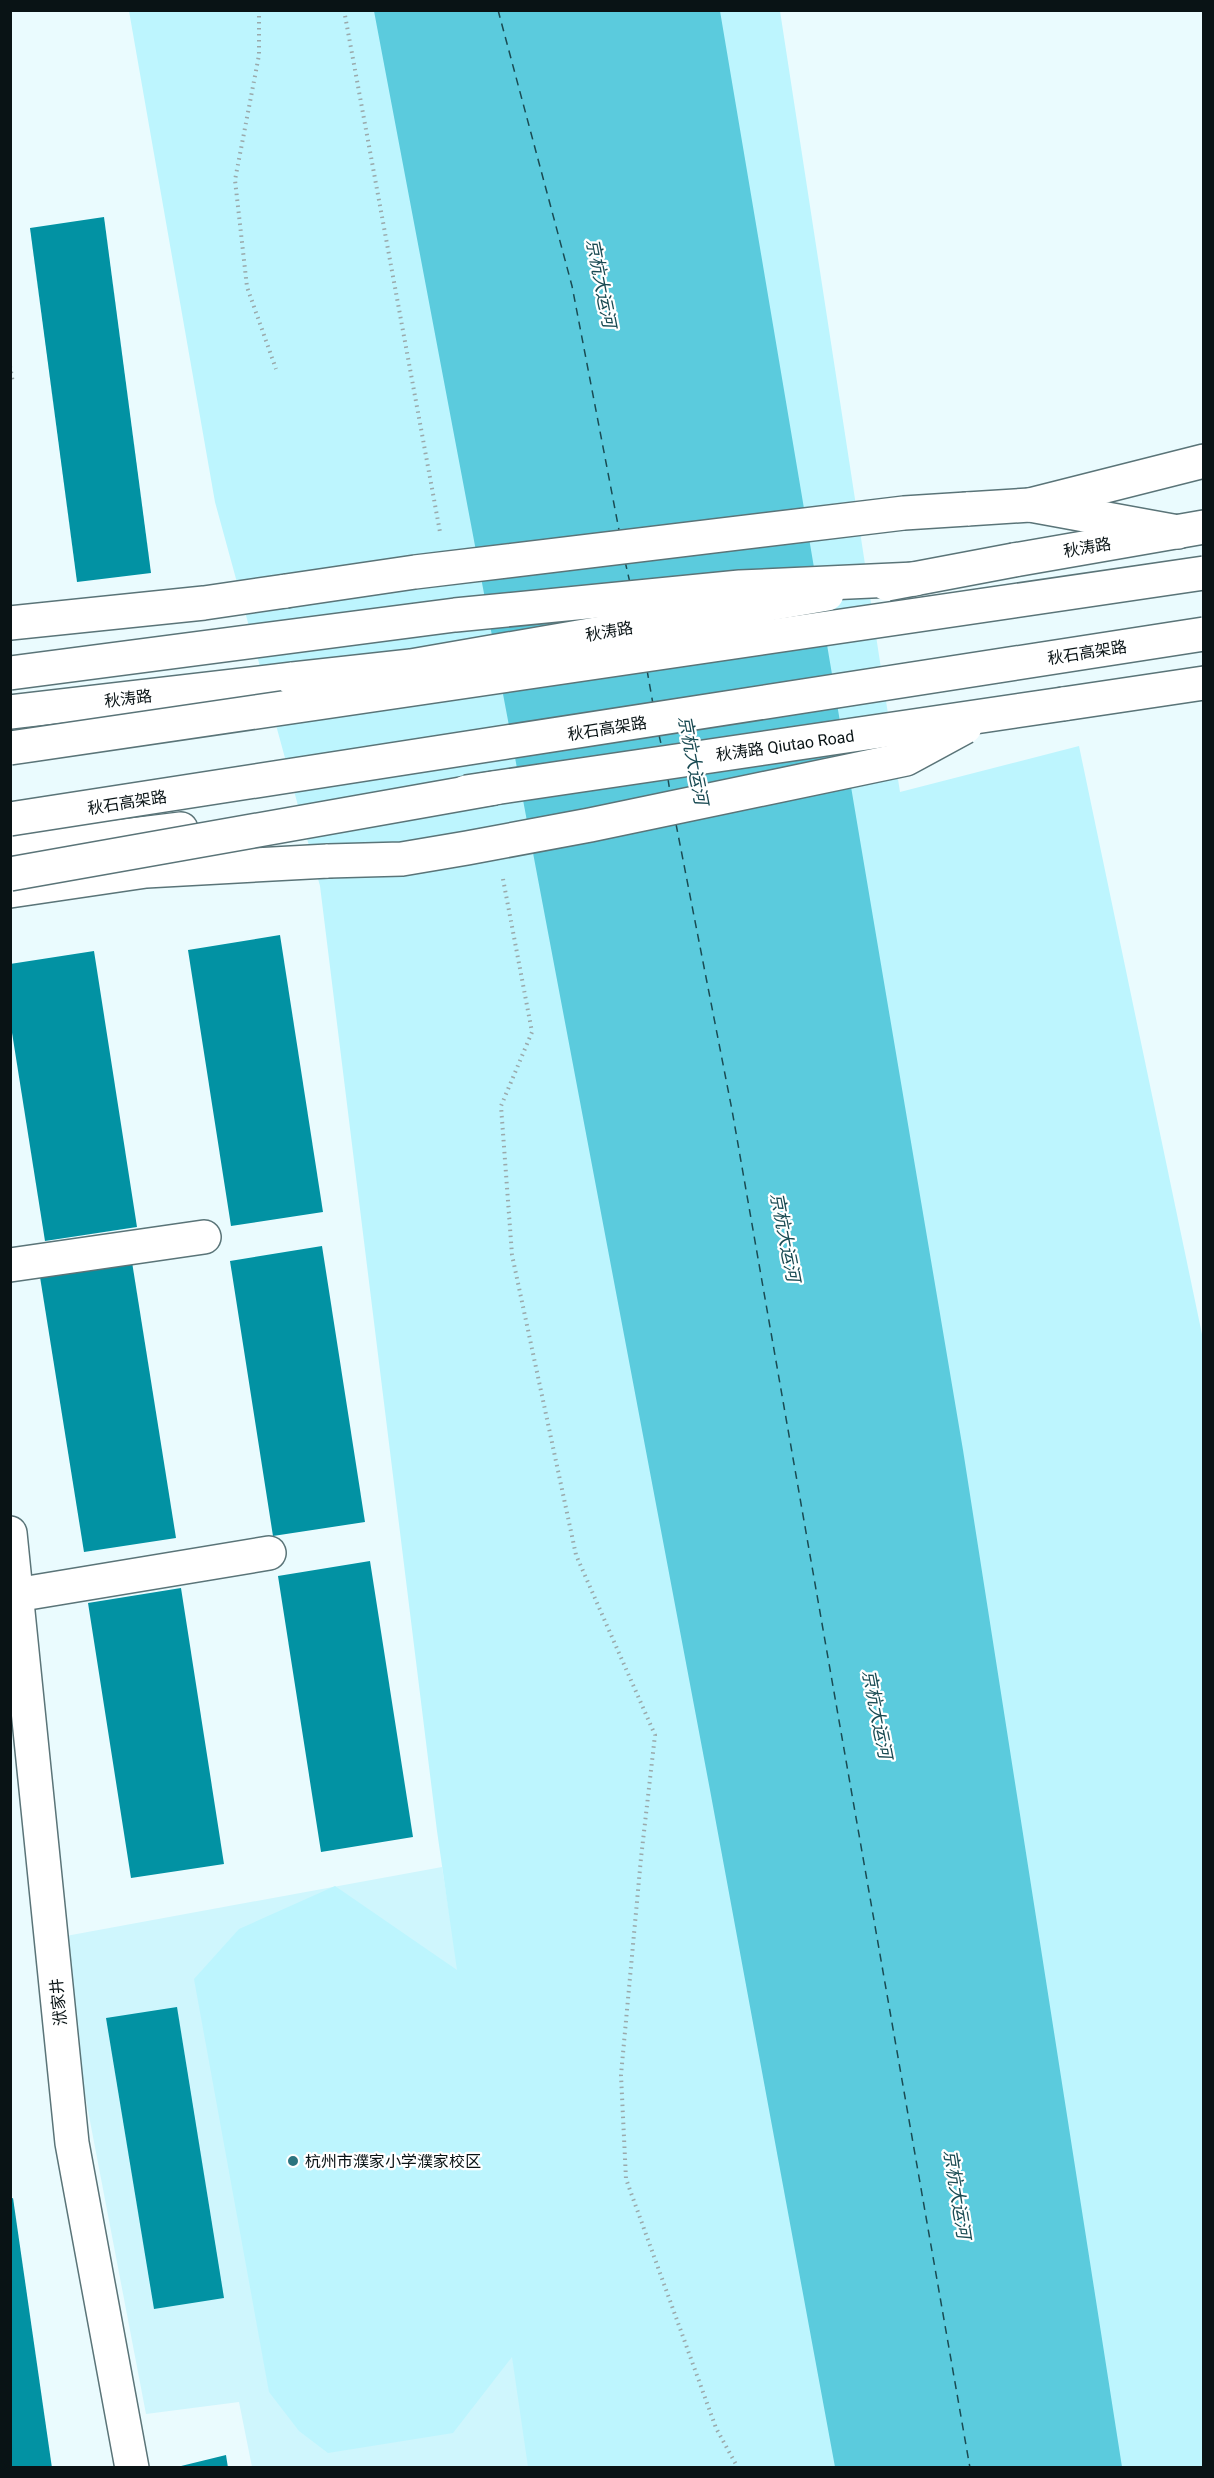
<svg xmlns="http://www.w3.org/2000/svg" width="1214" height="2478" font-family="Roboto,'Noto Sans SC',sans-serif">
<style>
.built{fill:#cff6fd}
.green{fill:#bdf5fe}
.water{fill:#5bcbdd}
.lines{fill:none;stroke-linecap:round;stroke-linejoin:round}
.ferry{stroke:#1a4b53;stroke-width:1.5;stroke-dasharray:8 6;stroke-linecap:butt}
.building{fill:#0292a3}
.minor-casing{stroke:#5a7478;stroke-width:36}
.major-casing{stroke:#5a7478;stroke-width:36}
.path{stroke:#9aa9ab;stroke-width:4;stroke-dasharray:1.5 4.5;stroke-linecap:butt}
.minor{stroke:#fff;stroke-width:33}
.major{stroke:#fff;stroke-width:33}
.major-bridge-casing{stroke:#5a7478;stroke-width:36;stroke-linecap:butt}
.highway-bridge-casing{stroke:#5a7478;stroke-width:36;stroke-linecap:butt}
.major-bridge{stroke:#fff;stroke-width:33}
.highway-bridge{stroke:#fff;stroke-width:33}
.poi-dot{fill:#2c747f;stroke:#fff;stroke-width:2}
.labels{text-anchor:middle;stroke-width:4.5;stroke-linejoin:round;paint-order:stroke}
.street-label{font-size:16px;fill:#091315;stroke:#fff}
.poi-label{font-size:16px;fill:#091315;stroke:#fff;text-anchor:start}
.water-label{font-size:18px;font-style:italic;fill:#1a4b53;stroke:#fff}
</style>
<rect width="100%" height="100%" fill="#eafbfe"/>
<path class="built" d="M442,1867L537,2467H252L239,2402L146,2414L55,1938Z"/>
<path class="green" d="M129,11H780L900,792L1079,746L1203,1339V2467H528L512,2357L453,2433L328,2453L299,2431L269,2392L194,1979L239,1929L335,1886L457,1970L437,1831L320,886L215,502Z"/>
<path class="water" d="M374,11H720L963,1450L1122,2467H835L710,1790Z"/>
<g class="lines">
<g class="ferry">
<path d="M498,10L572,286L619,530"/>
<path d="M625,561L630,583"/>
<path d="M647,670L653,704"/>
<path d="M659,735L662,748"/>
<path d="M668,779L670,792"/>
<path d="M676,824L732,1110L970,2468"/>
</g>
</g>
<g class="building">
<path d="M104,217L151,573L77,582L30,228Z"/>
<path d="M280,935L323,1212L231,1226L188,950Z"/>
<path d="M94,951L137,1227L45,1241L10,1020V964Z"/>
<path d="M322,1246L365,1522L273,1536L230,1261Z"/>
<path d="M132,1262L176,1538L84,1552L40,1277Z"/>
<path d="M370,1561L413,1837L321,1852L278,1576Z"/>
<path d="M181,1588L224,1864L131,1878L88,1603Z"/>
<path d="M177,2007L224,2298L154,2309L106,2018Z"/>
<path d="M13,2198L52,2468H10V2199Z"/>
<path d="M226,2455L228,2468H177V2467Z"/>
</g>
<g class="lines">
<defs>
<g id="minor">
<path d="M1030,505L1204,461"/>
<path d="M10,1265L204,1237"/>
<path d="M10,1533L72,2143L132,2468"/>
<path d="M10,1596L269,1553"/>
</g>
<g id="major">
<path d="M967,509L1030,505L1178,532"/>
<path d="M1014,560L1204,527"/>
<path d="M10,623L204,603L286,591"/>
<path d="M1063,704L1204,683"/>
<path d="M10,712L293,679"/>
<path d="M10,850L181,829"/>
<path d="M10,891L146,871L328,861"/>
</g>
</defs>
<use href="#minor" class="minor-casing"/>
<use href="#major" class="major-casing"/>
<g class="path">
<path d="M259,10V55L235,180L247,287L276,369"/>
<path d="M344,10L440,532"/>
<path d="M10,366L13,383"/>
<path d="M503,879L532,1032L501,1106L512,1255L576,1555L655,1735L641,1858L621,2075L626,2179L716,2428L738,2468"/>
</g>
<use href="#minor" class="minor"/>
<use href="#major" class="major"/>
<defs>
<g id="major-bridge">
<path d="M887,584L1014,560"/>
<path d="M286,591L415,572L904,513L967,509"/>
<path d="M293,679L411,666L827,594"/>
<path d="M466,792L1063,704"/>
<path d="M328,861L402,859L467,848L590,825L906,759L965,727"/>
</g>
<g id="highway-bridge">
<path d="M10,673L455,615L740,587L915,579"/>
<path d="M10,748L1204,573"/>
<path d="M10,819L1204,634"/>
<path d="M10,874L495,788"/>
</g>
</defs>
<use href="#major-bridge" class="major-bridge-casing"/>
<use href="#highway-bridge" class="highway-bridge-casing"/>
<use href="#major-bridge" class="major-bridge"/>
<use href="#highway-bridge" class="highway-bridge"/>
</g>
<circle class="poi-dot" cx="293" cy="2161" r="6"/>
<g class="labels">
<g class="street-label">
<text transform="translate(1087 547) rotate(-10)" y="6">秋涛路</text>
<text transform="translate(609 631) rotate(-10)" y="6">秋涛路</text>
<text transform="translate(1087 652) rotate(-9)" y="6">秋石高架路</text>
<text transform="translate(128 698) rotate(-7)" y="6">秋涛路</text>
<text transform="translate(607 728) rotate(-9)" y="6">秋石高架路</text>
<text transform="translate(785 745) rotate(-8)" y="6">秋涛路 Qiutao Road</text>
<text transform="translate(127 802) rotate(-9)" y="6">秋石高架路</text>
<text transform="translate(58 2002) rotate(-96)" y="6">洑家井</text>
</g>
<g class="poi-label">
<text x="305" y="2167">杭州市濮家小学濮家校区</text>
</g>
<g class="water-label">
<text transform="translate(601 283) rotate(79)" y="6">京杭大运河</text>
<text transform="translate(693 760) rotate(79)" y="6">京杭大运河</text>
<text transform="translate(785 1237) rotate(79)" y="6">京杭大运河</text>
<text transform="translate(877 1714) rotate(79)" y="6">京杭大运河</text>
<text transform="translate(957 2194) rotate(81)" y="6">京杭大运河</text>
</g>
</g>
<rect width="1214" height="2478" fill="none" stroke="#091315" stroke-width="24"/>
</svg>
